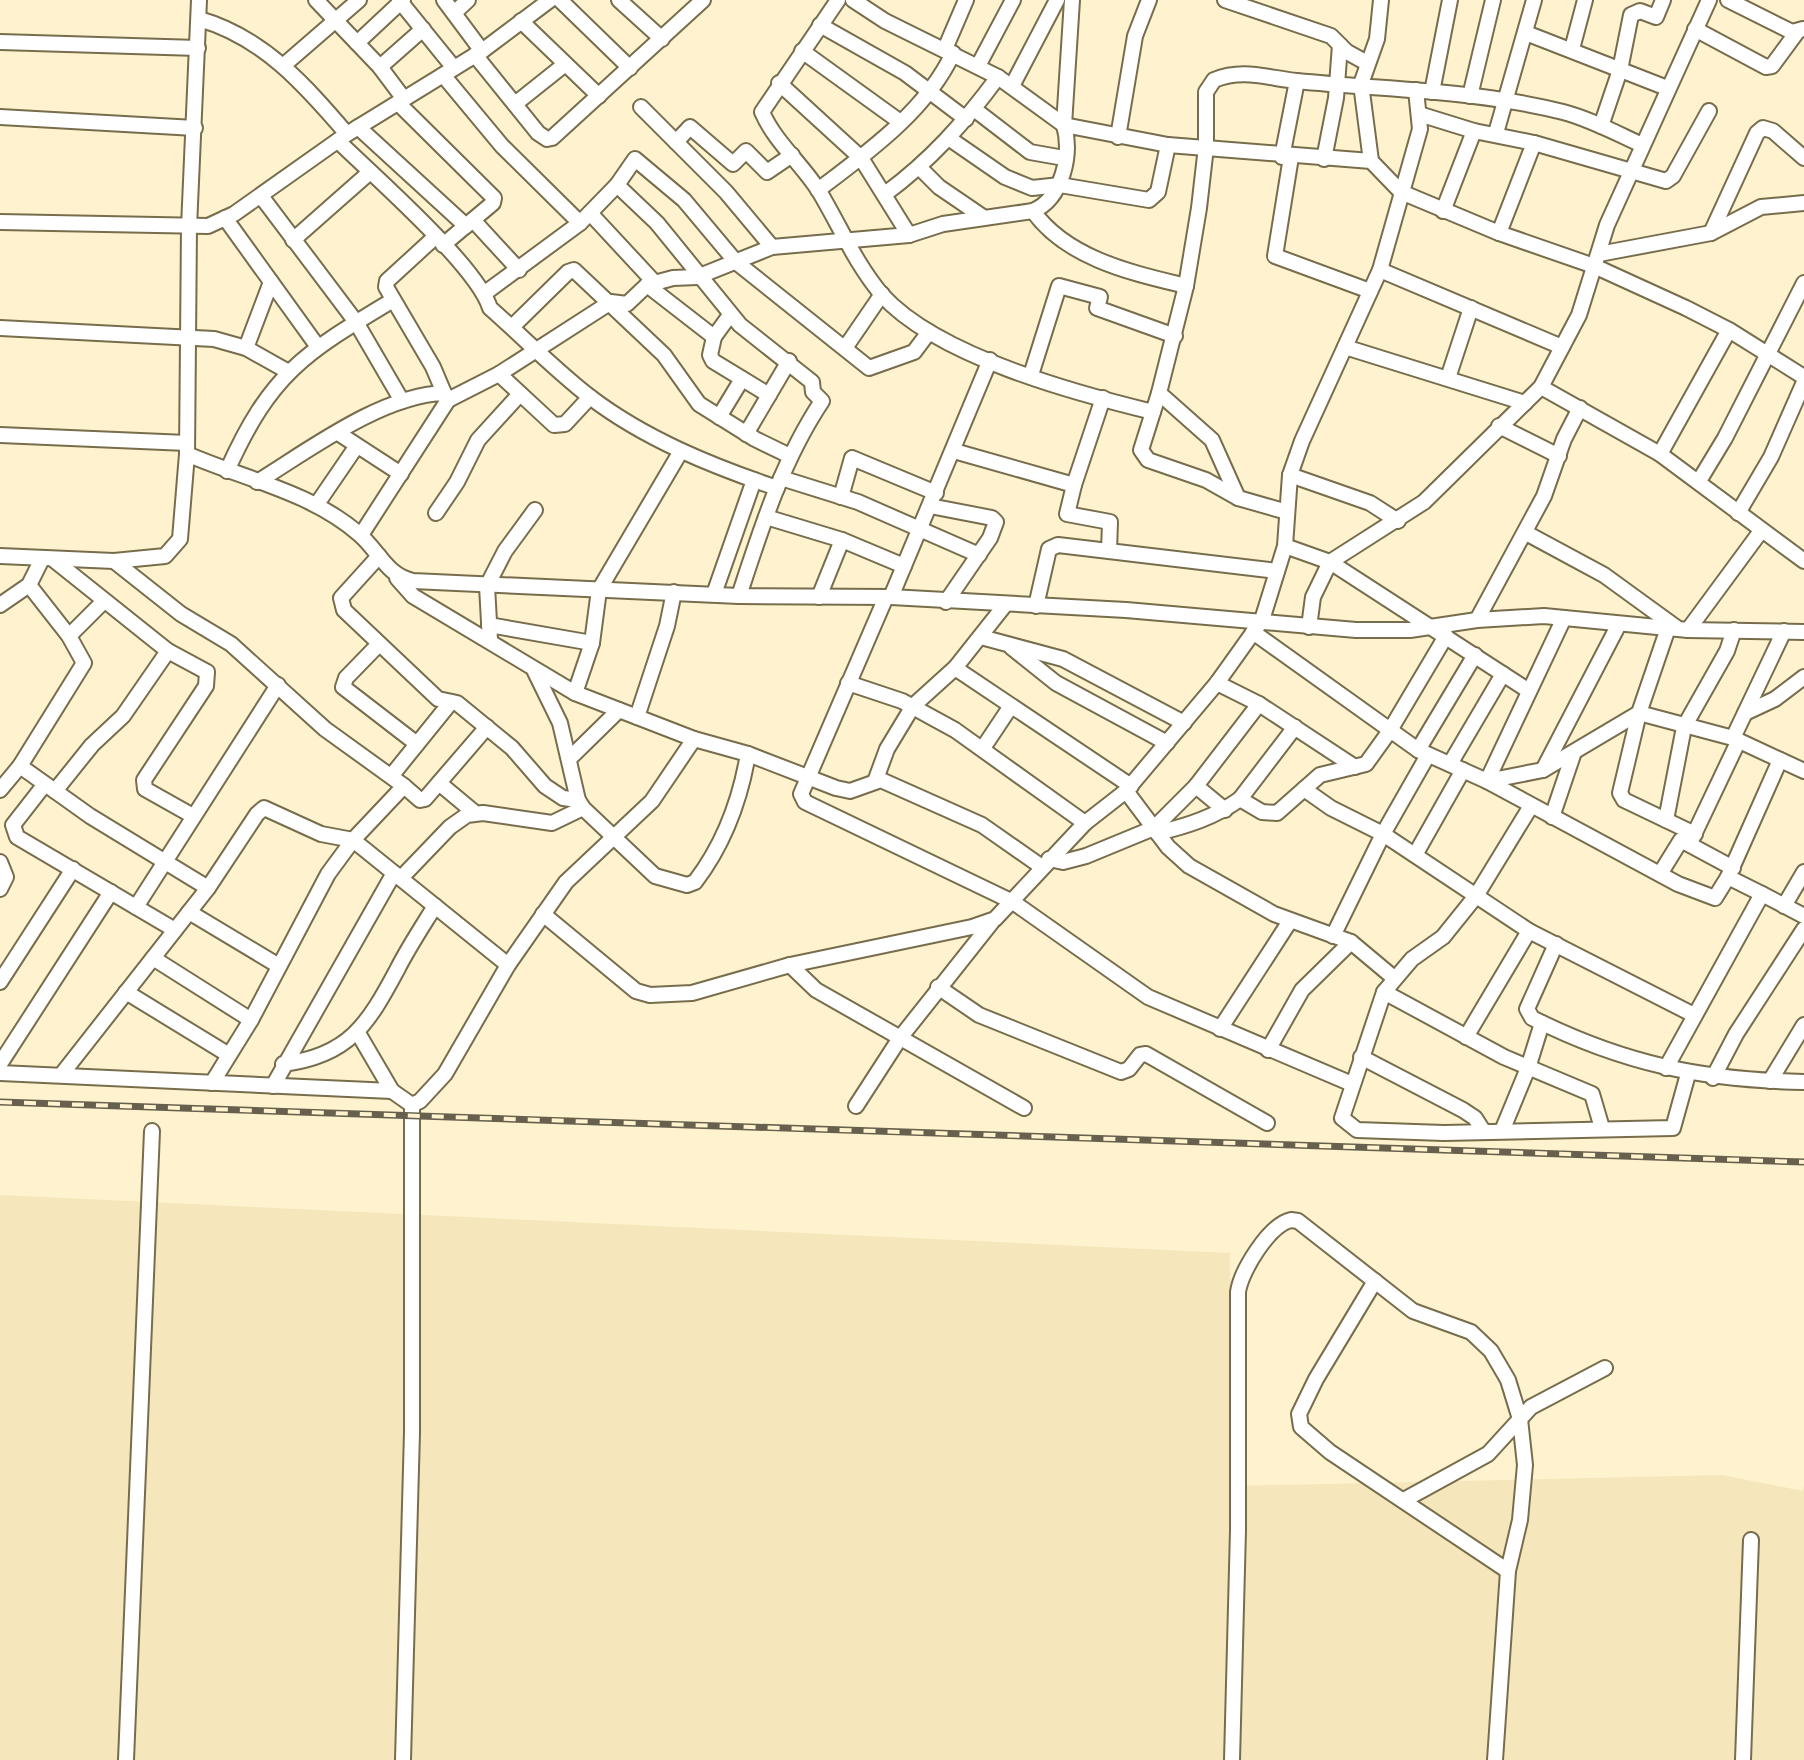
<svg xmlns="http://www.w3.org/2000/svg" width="1804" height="1760" font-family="'Sofia Sans Condensed',sans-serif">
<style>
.built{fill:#f5e7bb}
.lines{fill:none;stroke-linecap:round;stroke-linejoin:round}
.minor-casing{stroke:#776d4c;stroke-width:18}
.minor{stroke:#fff;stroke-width:14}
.rail-casing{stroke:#67604c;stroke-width:7}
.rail{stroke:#fef3ce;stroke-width:4;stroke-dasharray:12;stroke-linecap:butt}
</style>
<rect width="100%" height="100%" fill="#fef3ce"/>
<path class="built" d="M0,1195L1230,1253L1232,1486L1722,1475L1803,1491L1804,1484V1760H0Z"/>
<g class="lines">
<defs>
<g id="minor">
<path d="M316,0L380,67L404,99"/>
<path d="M399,0L454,68"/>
<path d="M444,0L482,51"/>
<path d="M560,0L630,68"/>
<path d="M619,0L662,39"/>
<path d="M838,0L762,112C775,142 802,164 819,191C840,226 855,263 882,295C937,356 1074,393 1153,412L1159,393"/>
<path d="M853,0L885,21L998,77L1064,125"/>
<path d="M1225,0L1331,36L1347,52L1367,63"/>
<path d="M1728,0L1792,32L1803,29"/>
<path d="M454,13L468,0"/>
<path d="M199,19C263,37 305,85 347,134"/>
<path d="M521,21L599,96"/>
<path d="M820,25L905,73L966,119"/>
<path d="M1695,29L1766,67L1772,66L1797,32"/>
<path d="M1526,33L1667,88"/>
<path d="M0,42L198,48"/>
<path d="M357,43L403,0"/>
<path d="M945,49L966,0"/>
<path d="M1572,49L1585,0"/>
<path d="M802,51L899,121"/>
<path d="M475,55L538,133L547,139L552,138L703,0"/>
<path d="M284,65L359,0"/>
<path d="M978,66L1013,0"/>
<path d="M380,67L423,29"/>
<path d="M443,75L502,146L580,223"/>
<path d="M779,83L861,158L909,235"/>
<path d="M1012,86L1057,0"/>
<path d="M1432,92L1450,0"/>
<path d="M1470,96L1493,0"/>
<path d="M398,103L494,198L493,203L443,245"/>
<path d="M515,104L564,65"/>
<path d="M641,107L726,192L772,247"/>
<path d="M974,109L1030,152L1064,158"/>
<path d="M1419,114L1474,131"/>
<path d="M0,117L195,128"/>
<path d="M1064,125L1072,0"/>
<path d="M1601,126L1620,70L1631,15L1640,11L1656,17L1663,0"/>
<path d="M358,127L466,226"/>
<path d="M1496,133L1534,0"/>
<path d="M1118,137L1135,36L1149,0"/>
<path d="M950,139L1005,177L1032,188L1060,185L1149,200L1158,192L1168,145"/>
<path d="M338,141C374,176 477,266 490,308C523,337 555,370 590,397C645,439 712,466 777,488"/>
<path d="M676,142L690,127L733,164L746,151L767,172L792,155"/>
<path d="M1282,157L1297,81"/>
<path d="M1291,157L1275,256L1370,291"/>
<path d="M1324,159L1336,98L1340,45"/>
<path d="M1371,161L1361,84L1377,39L1381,0"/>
<path d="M920,168L939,187L983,217"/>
<path d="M617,185L657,223L740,325L812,382L813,392L822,401C782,461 761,529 739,596"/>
<path d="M818,190C867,153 927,110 953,53"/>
<path d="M885,194C931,160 964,123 998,77"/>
<path d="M261,196L356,322L402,401"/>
<path d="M1033,211C1067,259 1133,273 1186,286"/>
<path d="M1443,211L1474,131L1534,143L1666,181L1673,176L1709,111"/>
<path d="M590,213L655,283"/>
<path d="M225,218L318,347"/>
<path d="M473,220L519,270"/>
<path d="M0,222L208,226L234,214L347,134L482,51L550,0"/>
<path d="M1499,233L1534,143"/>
<path d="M1711,233L1757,133L1763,128L1773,131L1804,158"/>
<path d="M435,237L387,281L386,287L433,367L444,393"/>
<path d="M293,240L370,172"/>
<path d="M1599,254L1711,233L1761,207L1804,203"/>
<path d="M1380,270L1562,347"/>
<path d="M647,285L714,337"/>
<path d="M485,293L580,223L617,185L635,159L684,200L736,262L869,368L914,352L929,332"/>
<path d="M730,315L714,337L710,355L713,361L769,395"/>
<path d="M512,327L568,272L574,270L664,355L699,404L755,439L790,456"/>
<path d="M0,328L214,339L246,348L287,371"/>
<path d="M1345,347L1525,403"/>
<path d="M246,348L271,282"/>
<path d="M845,348L882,294"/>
<path d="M499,374L554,425L565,424L590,397"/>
<path d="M1031,375L1059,286L1100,297L1097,308L1175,336"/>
<path d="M1448,378L1471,308"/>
<path d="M1541,387L1660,454L1804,561"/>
<path d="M448,400L499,374L611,302L627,304L647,285L673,278L697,277L772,247L909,235L943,224L1033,211C1063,198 1072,154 1064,125L1168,145L1371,161L1401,192L1499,233L1594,266L1686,308L1729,330L1804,377"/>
<path d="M1153,412L1141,450L1148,460L1206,480L1238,498L1287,512"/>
<path d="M719,417L742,379"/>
<path d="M1499,426L1559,456"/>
<path d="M338,433L401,474"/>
<path d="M746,434L789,361"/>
<path d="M0,435L187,443"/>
<path d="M954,451L1074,485L1067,514L1110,522L1109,551"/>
<path d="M187,454C244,479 311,492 359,534C379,551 386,575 413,581L739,596L891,597L1126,610L1356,630H1410L1477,620L1544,616L1688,630L1804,632"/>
<path d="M1660,454L1729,330"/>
<path d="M227,471C271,373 303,354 393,300"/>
<path d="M1290,475L1370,503L1398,521"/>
<path d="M781,478L858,502L979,555"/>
<path d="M1699,481L1725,438L1804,283"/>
<path d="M257,482C309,450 382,395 444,393L448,400L361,535"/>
<path d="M1074,485L1103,398"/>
<path d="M841,497L852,458L936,493"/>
<path d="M1238,498L1212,440L1159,393L1186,286L1199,208L1206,147V92L1214,80C1243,68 1267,78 1297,81C1386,90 1476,90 1563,112C1590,119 1616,133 1642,145"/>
<path d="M317,504L356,447"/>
<path d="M930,506L992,518L996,522L990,538L946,602"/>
<path d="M436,513L457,482L478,440L520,394"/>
<path d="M1738,513L1771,457L1804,382"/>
<path d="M766,517L842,540L904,566"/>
<path d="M1526,533L1604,575L1677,628"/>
<path d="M1285,546L1330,562L1529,691"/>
<path d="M0,556L114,561L165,556L180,539L187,454L189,227L199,0"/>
<path d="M379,556L341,598L344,610L438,699L457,703L512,748L545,786L563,798L578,800"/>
<path d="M54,560L168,651L207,672L206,686L144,780L145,789L193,816"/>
<path d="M114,561L181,614L231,644L325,729L404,786L353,840L328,874L251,1020L212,1083"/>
<path d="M397,578L413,596L575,693L694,739L748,754L836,788L850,791L881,780L982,825L1042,867"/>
<path d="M714,594L754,480"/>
<path d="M819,597L842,540"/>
<path d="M886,597L801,794L805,802L1013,902L1148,997L1352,1084"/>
<path d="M891,597L990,360"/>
<path d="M0,605L29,585L42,559"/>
<path d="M1036,606L1049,549L1058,545L1277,571"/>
<path d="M1477,620L1544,496L1564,439L1580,408"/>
<path d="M489,625L592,643"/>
<path d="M1309,627L1313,597L1330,562L1424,502L1541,387L1579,315L1607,225L1709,0"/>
<path d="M1668,628L1639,713L1620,793L1624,800L1695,834"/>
<path d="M1688,630L1761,531"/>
<path d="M1253,632L1418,750L1487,781L1678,884L1715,898L1728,877L1762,894"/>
<path d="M69,636L103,602"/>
<path d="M981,637L1063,659L1184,723"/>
<path d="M490,640L487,586L505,551L535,510"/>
<path d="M379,644L346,678L343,687L417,744"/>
<path d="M1011,647L1056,683L1167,743"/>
<path d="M955,668L1131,786"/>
<path d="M535,672L560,723L578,800L583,808L655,876L687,885L695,882C724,844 740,801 748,754"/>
<path d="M848,683L902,701L955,730L1085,823"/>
<path d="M1217,683L1259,704L1355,767"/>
<path d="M575,693L592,643L599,590L681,451"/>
<path d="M1745,713L1775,699L1804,677"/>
<path d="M637,717L667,626L674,592"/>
<path d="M1733,738L1784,631"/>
<path d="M983,748L1011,706"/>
<path d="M1418,750L1475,655"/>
<path d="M569,759L619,710"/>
<path d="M1450,764L1503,674"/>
<path d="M20,766L90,816L208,888L257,814L264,808L321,834L353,840L508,965"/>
<path d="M1543,770L1619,624"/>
<path d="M392,775L451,702"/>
<path d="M876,779L887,749L913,706L955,668L1005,605"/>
<path d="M1487,781L1543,770L1639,713L1733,738L1804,771"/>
<path d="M1487,781L1564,618"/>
<path d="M439,783L475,813"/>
<path d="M45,784L13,825L17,837L175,930"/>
<path d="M404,786L420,800L425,799L487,727"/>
<path d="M1196,786L1225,810"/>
<path d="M1304,789L1331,808L1383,834L1529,931L1694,1015"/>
<path d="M0,790L20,766L84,663L69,636L29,585"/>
<path d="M55,791L92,745L123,716L168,651"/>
<path d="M1126,791L1168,847L1189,866L1274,914L1351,942L1394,978"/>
<path d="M1240,799L1295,727"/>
<path d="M1531,806L1476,896L1443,937L1412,959L1384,992L1342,1118L1357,1130L1444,1133L1673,1128L1688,1074"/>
<path d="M1552,817L1573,755"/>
<path d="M1666,820L1684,727L1727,651L1734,630"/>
<path d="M1157,833C1187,826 1215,817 1240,799L1262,812L1277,813L1320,775L1366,764L1389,732L1446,636"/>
<path d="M1690,843L1738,742"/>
<path d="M1415,855L1463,770"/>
<path d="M1049,859L1063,862L1086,856L1154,828L1196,786L1259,704"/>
<path d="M0,862L6,877L0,889"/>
<path d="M1660,874L1681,840L1733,868"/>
<path d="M1728,877L1780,760"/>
<path d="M401,878L450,827L467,815L483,813L552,823L583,808"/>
<path d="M1784,906L1804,872"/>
<path d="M136,907L278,685"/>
<path d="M189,912L279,966"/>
<path d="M543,914L636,991L650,995L692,993L790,965L972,927L995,919L1085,823L1126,791L1217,683L1262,620L1285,546L1290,475L1302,441L1380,270L1420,129L1416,90"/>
<path d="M1333,936L1383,834L1428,755"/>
<path d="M1556,944L1527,1009L1532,1018C1624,1064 1702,1080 1804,1082"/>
<path d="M153,958L251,1020"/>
<path d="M790,965L816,990L1024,1108"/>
<path d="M0,982L73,869"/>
<path d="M938,987L979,1015L1121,1072L1129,1069L1140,1055L1146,1054L1267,1123"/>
<path d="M126,992L229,1055"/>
<path d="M1384,992L1504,1057L1592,1094L1602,1128"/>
<path d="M1220,1029L1290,921"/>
<path d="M358,1033L392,1091L412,1105"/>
<path d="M1466,1037L1529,931"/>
<path d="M1268,1050L1302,990L1351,942"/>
<path d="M1361,1057L1463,1110L1475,1118L1484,1132"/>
<path d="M0,1064L111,892"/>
<path d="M283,1064C349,1056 368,1024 397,970C408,948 422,927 435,906"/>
<path d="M1666,1068L1762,894L1804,916"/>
<path d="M0,1073L392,1091"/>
<path d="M62,1074L208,888"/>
<path d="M1713,1078L1736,1034L1804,929"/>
<path d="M1770,1081L1804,1025"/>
<path d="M273,1086L394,873"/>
<path d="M412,1105L420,1101L445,1074L508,965L566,882L652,801L694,739"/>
<path d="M856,1106L900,1038L992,922"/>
<path d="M1502,1131L1528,1068L1542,1023"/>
<path d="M1375,1281L1316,1379L1299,1414L1301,1427L1330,1452L1508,1571"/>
<path d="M1404,1500L1488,1454L1531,1407L1605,1368"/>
<path d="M126,1760L152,1131"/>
<path d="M403,1760L412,1432V1105"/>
<path d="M1232,1760L1238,1530V1292C1241,1271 1269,1225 1291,1220L1298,1221L1413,1311L1471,1332L1491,1351L1508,1380L1520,1419L1525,1465L1520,1520L1508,1571L1495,1760"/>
<path d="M1743,1760L1751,1540"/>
</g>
</defs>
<use href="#minor" class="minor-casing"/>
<use href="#minor" class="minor"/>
<defs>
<path id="rail" d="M0,1102L1804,1162"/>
</defs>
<use href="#rail" class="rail-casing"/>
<use href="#rail" class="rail"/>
</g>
</svg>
